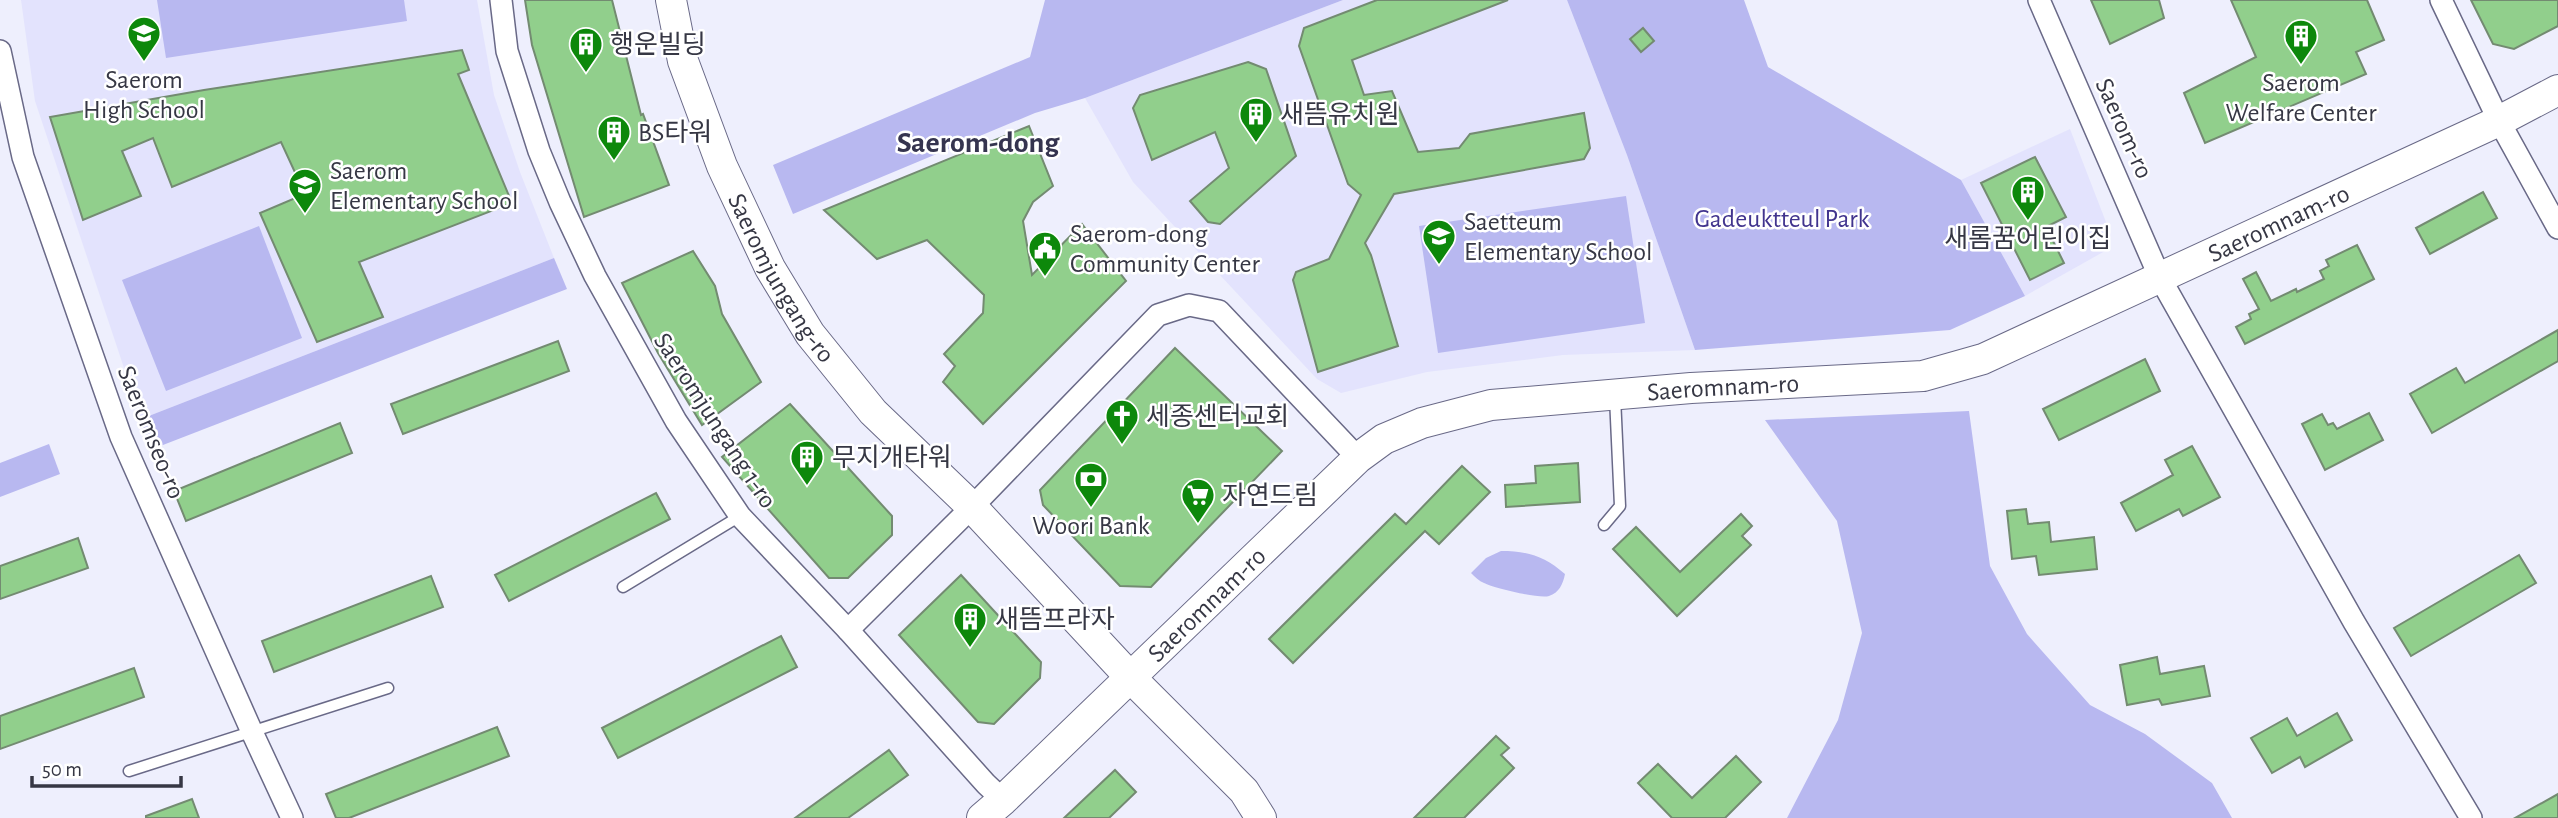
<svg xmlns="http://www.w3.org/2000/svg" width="2558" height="818" font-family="'Alegreya Sans','Noto Sans KR',sans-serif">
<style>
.built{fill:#e3e3fd}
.green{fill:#b8b8f0}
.building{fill:#91cf8c;stroke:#738b71;stroke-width:2}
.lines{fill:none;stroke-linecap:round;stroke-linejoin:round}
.lane-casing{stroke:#696987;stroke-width:13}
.street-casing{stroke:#696987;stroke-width:24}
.secondary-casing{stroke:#696987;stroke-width:32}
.lane{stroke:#fff;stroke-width:10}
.street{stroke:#fff;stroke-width:21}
.secondary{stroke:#fff;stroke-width:30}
.labels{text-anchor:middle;stroke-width:5;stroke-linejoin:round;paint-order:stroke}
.poi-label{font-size:26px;fill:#363744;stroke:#fff;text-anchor:start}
.street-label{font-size:26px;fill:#363744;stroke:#fff}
.park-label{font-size:26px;fill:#41348e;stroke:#fff}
.quarter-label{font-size:30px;font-weight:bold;fill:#35344f;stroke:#fff}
</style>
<rect width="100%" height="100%" fill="#eeeffd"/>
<g class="built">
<path d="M21,0H477L494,95L520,172L554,258L141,419L35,101Z"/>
<path d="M1343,0H1567L1627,155L1695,350L1563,355L1427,372L1341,393L1317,379L1133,182L1085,98Z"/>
<path d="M2070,129L2111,235L2105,251L2025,296L1961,180Z"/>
</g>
<g class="green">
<path d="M157,0H404L407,21L166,58Z"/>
<path d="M1045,0H1343L1085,98L1035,113L793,214L773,165L1030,57Z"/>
<path d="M1567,0H1744L1768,67L1961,180L2025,296L1950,330L1695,350L1627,155Z"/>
<path d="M1626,196L1645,323L1438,353L1419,226Z"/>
<path d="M259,226L302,338L166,391L122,280Z"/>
<path d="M554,258L567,289L150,450L141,419Z"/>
<path d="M1969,411L1990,566L2027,634L2090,705L2145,734L2212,783L2232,818H1787L1838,720L1862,633L1837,521L1765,420Z"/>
<path d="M49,444L60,474L0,497V463Z"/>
<path d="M1501,551C1528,551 1544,556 1565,574C1563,584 1559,593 1549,596C1539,599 1494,588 1484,583C1479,581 1475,577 1471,573L1486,558Z"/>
</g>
<g class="building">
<path d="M525,0H612L641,115L643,114L669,185L584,217L532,45Z"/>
<path d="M1377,0H1508L1352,60L1364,95L1392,91L1418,152L1459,148L1470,134L1584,113L1590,148L1584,159L1394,194L1365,243L1371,255L1398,346L1318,372L1293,280L1296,272L1329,259L1361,195L1348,184L1299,46L1304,28Z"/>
<path d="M2091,0H2159L2164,18L2110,44Z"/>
<path d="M2231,0H2367L2384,40L2356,52L2366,74L2205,143L2184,93L2256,57Z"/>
<path d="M2471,0H2558V26L2514,49L2493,44Z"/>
<path d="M1643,28L1654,41L1641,52L1630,39Z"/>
<path d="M462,50L469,70L458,74L512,203L359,262L383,317L317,342L260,213L305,194L281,142L172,187L153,138L122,151L141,196L83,220L50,117L204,90Z"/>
<path d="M1248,62L1266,69L1296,156L1220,224L1208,222L1190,201L1229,168L1215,132L1152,160L1133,108L1140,95Z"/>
<path d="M1029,126L1053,186L1033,202L1023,221L1032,275L1082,224L1126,281L983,424L943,382L955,366L944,354L983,313L984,295L927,240L877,259L824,210Z"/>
<path d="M2035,157L2066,217L2046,227L2064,263L2030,280L1981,183Z"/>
<path d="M2483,192L2497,218L2430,254L2416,228Z"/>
<path d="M2357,245L2374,279L2245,344L2236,327L2251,319L2249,314L2259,309L2243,279L2256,272L2271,301L2296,289L2297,292L2324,279L2320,271L2329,266L2326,260Z"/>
<path d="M693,251L715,286L722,314L761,382L702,425L658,353L622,283Z"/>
<path d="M2558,330V361L2432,433L2410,394L2456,368L2465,383Z"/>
<path d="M558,341L569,371L403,434L391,404Z"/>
<path d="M1175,348L1282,451L1151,587L1120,586L1043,505L1040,490Z"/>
<path d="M2145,359L2160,391L2059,440L2043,409Z"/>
<path d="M790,404L892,516V535L848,578H829L722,457Z"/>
<path d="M2369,413L2383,440L2325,470L2302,424L2322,414L2328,425L2333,423L2337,429Z"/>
<path d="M340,423L352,453L186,521L174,491Z"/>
<path d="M2192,446L2220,497L2183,516L2179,509L2136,531L2121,503L2173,475L2165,460Z"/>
<path d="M1578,463L1580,502L1506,507L1505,485L1536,483L1535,466Z"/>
<path d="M1462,466L1490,492L1439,544L1425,531L1293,663L1269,639L1395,514L1406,524Z"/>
<path d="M656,493L670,519L509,601L495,575Z"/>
<path d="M2026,509L2028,524L2049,522L2051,542L2094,537L2097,569L2039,575L2036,556L2012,559L2007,511Z"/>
<path d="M1741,514L1752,526L1742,536L1751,545L1677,616L1613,549L1636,527L1680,572Z"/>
<path d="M78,538L88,568L0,599V566Z"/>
<path d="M2519,555L2536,583L2411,656L2394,628Z"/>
<path d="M961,575L1041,662L1040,678L994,724L978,722L899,635Z"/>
<path d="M431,576L443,607L274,672L262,641Z"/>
<path d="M781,636L797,667L618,758L602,728Z"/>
<path d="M2157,657L2160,674L2204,666L2210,696L2162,705L2159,699L2127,705L2120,665Z"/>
<path d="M134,668L144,697L0,749V716Z"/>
<path d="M2337,713L2352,740L2305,767L2300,757L2272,773L2251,738L2287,718L2297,736Z"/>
<path d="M497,727L509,756L349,818H336L326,794Z"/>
<path d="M1496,736L1509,748L1501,755L1514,768L1464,818H1414Z"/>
<path d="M889,750L908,775L848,818H795Z"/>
<path d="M1736,756L1761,782L1725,818H1672L1638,783L1658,764L1692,798Z"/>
<path d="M1115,770L1136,792L1109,818H1064Z"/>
<path d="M2558,794V818H2515Z"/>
<path d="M192,799L199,818H146V816Z"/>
</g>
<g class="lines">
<defs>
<g id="lane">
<path d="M1604,525L1620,506L1615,397"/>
<path d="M623,587L740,516"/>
<path d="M129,771L388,688"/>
</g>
<g id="street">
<path d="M501,0L507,51L539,151L560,202L595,276L676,421L740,516L848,630L986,784L1003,800"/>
<path d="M2039,0L2160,278L2354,622L2471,818"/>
<path d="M2441,0L2499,121L2558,228"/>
<path d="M0,51L23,157L121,437L252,732L292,818"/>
<path d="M848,630L972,507L1158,315L1189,305L1219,311L1358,458"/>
</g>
<g id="secondary">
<path id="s1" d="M671,0L683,61L722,166L770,268L810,334L873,412L972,507L1131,678L1244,791L1261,818"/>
<path id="s2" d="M982,818L1003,800L1358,458L1384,439L1422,423L1491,405L1691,388L1923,376L1983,359L2499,121L2558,90"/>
</g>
</defs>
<use href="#lane" class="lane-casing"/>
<use href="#street" class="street-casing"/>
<use href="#secondary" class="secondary-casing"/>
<use href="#lane" class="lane"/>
<use href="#street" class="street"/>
<use href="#secondary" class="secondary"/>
</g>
<defs>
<symbol id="school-pin" viewBox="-11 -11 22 30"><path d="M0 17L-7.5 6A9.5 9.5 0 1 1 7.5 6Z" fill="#0d880b" stroke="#fff"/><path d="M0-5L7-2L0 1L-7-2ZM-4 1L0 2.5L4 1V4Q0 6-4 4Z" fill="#fff"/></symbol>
<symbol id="building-pin" viewBox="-11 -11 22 30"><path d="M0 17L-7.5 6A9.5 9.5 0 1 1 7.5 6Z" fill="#0d880b" stroke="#fff"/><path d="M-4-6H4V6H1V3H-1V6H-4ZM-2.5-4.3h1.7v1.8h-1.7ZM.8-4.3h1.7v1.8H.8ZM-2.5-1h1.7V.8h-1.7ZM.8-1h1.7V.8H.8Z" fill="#fff"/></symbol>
<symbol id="civic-pin" viewBox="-11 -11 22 30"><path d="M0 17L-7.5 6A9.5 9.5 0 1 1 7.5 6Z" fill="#0d880b" stroke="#fff"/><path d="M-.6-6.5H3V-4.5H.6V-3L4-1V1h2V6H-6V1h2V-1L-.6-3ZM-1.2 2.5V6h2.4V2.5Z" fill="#fff"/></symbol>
<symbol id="church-pin" viewBox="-11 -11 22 30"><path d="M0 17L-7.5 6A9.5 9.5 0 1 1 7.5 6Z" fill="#0d880b" stroke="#fff"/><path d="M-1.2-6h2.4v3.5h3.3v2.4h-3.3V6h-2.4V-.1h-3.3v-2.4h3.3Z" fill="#fff"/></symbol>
<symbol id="bank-pin" viewBox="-11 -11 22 30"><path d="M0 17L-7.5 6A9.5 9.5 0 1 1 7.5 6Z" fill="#0d880b" stroke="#fff"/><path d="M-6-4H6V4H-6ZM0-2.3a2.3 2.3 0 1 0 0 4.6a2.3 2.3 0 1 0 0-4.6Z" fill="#fff"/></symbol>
<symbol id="supermarket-pin" viewBox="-11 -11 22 30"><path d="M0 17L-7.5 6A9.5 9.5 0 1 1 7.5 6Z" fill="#0d880b" stroke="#fff"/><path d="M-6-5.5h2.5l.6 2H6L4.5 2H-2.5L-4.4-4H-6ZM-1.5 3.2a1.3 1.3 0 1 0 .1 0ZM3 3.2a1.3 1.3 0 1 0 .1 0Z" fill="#fff"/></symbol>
</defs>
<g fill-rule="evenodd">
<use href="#school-pin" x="125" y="14" width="38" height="52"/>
<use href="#building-pin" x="2282" y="17" width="38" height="52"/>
<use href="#building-pin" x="567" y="25" width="38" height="52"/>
<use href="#building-pin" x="1237" y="95" width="38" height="52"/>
<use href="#building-pin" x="595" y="113" width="38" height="52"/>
<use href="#school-pin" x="286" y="166" width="38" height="52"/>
<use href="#building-pin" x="2009" y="173" width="38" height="52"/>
<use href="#school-pin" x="1420" y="217" width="38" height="52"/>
<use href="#civic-pin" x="1026" y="229" width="38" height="52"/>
<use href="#church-pin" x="1103" y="397" width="38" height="52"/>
<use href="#building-pin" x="788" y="438" width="38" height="52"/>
<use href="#bank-pin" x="1072" y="460" width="38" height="52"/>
<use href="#supermarket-pin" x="1179" y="476" width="38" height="52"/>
<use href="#building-pin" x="951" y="600" width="38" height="52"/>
</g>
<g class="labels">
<g class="poi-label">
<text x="610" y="53">행운빌딩</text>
<text x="144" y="88" text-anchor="middle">Saerom<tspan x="144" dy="30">High School</tspan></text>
<text x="2301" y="91" text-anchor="middle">Saerom<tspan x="2301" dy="30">Welfare Center</tspan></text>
<text x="1280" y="123">새뜸유치원</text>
<text x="638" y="141">BS타워</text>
<text x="330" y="179">Saerom<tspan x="330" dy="30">Elementary School</tspan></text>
<text x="1464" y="230">Saetteum<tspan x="1464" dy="30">Elementary School</tspan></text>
<text x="1070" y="242">Saerom-dong<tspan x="1070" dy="30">Community Center</tspan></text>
<text x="2028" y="247" text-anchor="middle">새롬꿈어린이집</text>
<text x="1146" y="425">세종센터교회</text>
<text x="832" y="466">무지개타워</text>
<text x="1222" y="504">자연드림</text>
<text x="1091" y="534" text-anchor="middle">Woori Bank</text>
<text x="995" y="628">새뜸프라자</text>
</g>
<g class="street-label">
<text transform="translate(2125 128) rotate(66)" y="9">Saerom-ro</text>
<text dy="9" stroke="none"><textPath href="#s2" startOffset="1486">Saeromnam-ro</textPath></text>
<text dy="9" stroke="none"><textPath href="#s1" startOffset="301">Saeromjungang-ro</textPath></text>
<text dy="9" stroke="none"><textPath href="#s2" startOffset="898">Saeromnam-ro</textPath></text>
<text transform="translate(716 420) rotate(57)" y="9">Saeromjungang 1-ro</text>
<text transform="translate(152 432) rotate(68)" y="9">Saeromseo-ro</text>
<text dy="9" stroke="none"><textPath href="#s2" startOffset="310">Saeromnam-ro</textPath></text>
</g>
<g class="park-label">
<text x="1782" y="227">Gadeuktteul Park</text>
</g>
<g class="quarter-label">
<text x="978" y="152">Saerom-dong</text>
</g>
</g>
<path d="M32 776v10h149v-10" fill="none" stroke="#363744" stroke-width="3.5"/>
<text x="42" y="776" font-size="21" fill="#363744" stroke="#ffffff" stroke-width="5" paint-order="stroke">50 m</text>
</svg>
